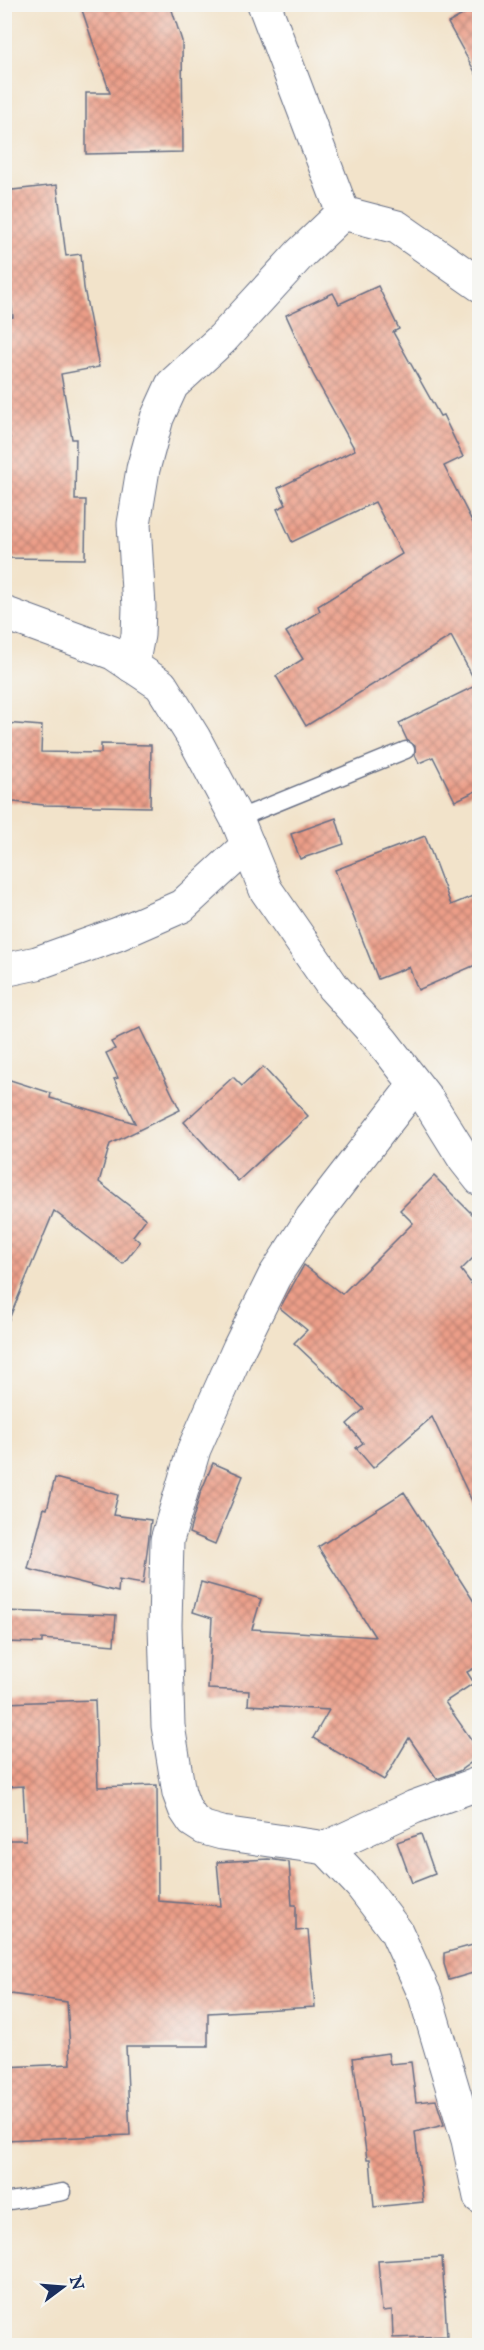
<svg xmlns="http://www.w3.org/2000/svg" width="484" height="2350" font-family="'IM FELL English',serif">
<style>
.building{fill:url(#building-cross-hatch)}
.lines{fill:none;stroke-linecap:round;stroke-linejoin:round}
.service-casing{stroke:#666e84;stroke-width:19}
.minor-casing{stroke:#666e84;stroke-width:35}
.service{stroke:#fff;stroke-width:16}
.minor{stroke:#fff;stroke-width:33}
</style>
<defs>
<pattern id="building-cross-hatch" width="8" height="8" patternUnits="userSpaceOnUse" patternTransform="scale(1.5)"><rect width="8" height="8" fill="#ec9e88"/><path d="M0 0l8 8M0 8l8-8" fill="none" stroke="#be8172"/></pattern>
</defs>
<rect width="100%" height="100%" fill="#f6f6f2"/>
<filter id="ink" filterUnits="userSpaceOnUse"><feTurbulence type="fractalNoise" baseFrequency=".0167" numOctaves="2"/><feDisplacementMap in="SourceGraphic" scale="12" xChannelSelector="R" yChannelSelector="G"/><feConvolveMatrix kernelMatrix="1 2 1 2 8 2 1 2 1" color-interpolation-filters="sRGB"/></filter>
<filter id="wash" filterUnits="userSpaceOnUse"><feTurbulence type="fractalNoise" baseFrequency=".008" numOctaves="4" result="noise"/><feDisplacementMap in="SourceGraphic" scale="24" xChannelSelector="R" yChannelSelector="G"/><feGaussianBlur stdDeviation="1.35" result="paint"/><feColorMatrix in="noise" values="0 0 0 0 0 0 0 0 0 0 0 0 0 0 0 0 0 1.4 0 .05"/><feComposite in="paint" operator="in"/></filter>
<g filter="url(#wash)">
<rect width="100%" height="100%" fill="#f2e3ca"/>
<g id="blocks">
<g class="building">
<path d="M80,4H170L182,41L183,152L86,154V93H110Z"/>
<path d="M480,5V81L448,23Z"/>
<path d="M57,185L66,256L81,254L84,288L99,367L61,374L72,439H76L75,500H86L85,559L4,558V439H10L4,408V318L13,317L4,242V191Z"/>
<path d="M378,286L399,329L393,332L440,416L443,415L463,457L444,466L480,537V789L455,801L433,757L419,763L415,755V746L407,740L399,723L477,685L451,636L306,726L276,676L303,659L286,632L320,611L318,606L402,554L375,502L292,542L277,509L286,505L278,488L355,450L313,374L286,315L333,293L339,304Z"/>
<path d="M4,723L42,726L41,752L101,753V744L151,745L150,807L44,805L4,801Z"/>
<path d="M336,818L344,844L300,859L291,834Z"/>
<path d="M425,836L451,905L480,893V963L418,990L409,967L378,979L335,870Z"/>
<path d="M140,1028L180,1110L110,1144L99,1182L146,1219L133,1236L140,1242L123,1264L54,1211L4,1331V1078L51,1093L50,1098L135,1123L114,1079L118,1078L106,1053L115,1049L111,1042Z"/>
<path d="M263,1067L308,1116L238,1181L184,1122L233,1077L242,1086Z"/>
<path d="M434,1176L480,1222V1251L461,1270L480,1295V1518L432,1417L373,1468L356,1448L363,1443L347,1424L364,1409L294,1343L307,1330L280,1308L304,1265L342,1294L413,1223L400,1210Z"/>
<path d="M213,1463L243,1476L215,1544L189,1533L200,1494Z"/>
<path d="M55,1478L118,1495L113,1515L151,1520L143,1584L119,1580L118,1592L28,1569L44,1508L47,1509Z"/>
<path d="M404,1492L480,1611V1665L467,1672L474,1683L445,1702L480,1752V1756L459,1771L437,1779L409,1738L384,1780L313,1738L329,1710L248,1705L249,1691L208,1689L212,1618L193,1612L201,1582L261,1599L252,1629L375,1637L318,1547Z"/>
<path d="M4,1611L116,1615L114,1645L42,1639V1643L4,1642Z"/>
<path d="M95,1700L98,1787L157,1785L158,1901L221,1906L217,1862L268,1859L289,1862L292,1905H296V1931L308,1930L315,2007L208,2013V2046H126L130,2135L4,2140V2067L71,2064L67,2002L4,1993V1840H26L23,1786L7,1787L4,1703Z"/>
<path d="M421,1834L435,1874L412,1883L397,1842Z"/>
<path d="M480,1943V1971L449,1980L444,1964V1953Z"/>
<path d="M388,2053L390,2064L411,2062L416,2102L436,2100L444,2125L415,2132L423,2202L374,2207L370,2159H367L353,2058Z"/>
<path d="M442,2257L447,2336L393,2338L392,2310L382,2311L378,2261Z"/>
</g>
</g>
</g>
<g filter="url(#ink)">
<use href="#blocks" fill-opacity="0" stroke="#666e84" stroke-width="1.5"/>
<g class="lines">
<defs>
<g id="service">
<path d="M237,819L406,750"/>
<path d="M4,2202L63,2192"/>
</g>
<g id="minor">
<path d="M264,4L343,213"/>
<path d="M343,213L397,227L480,285"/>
<path d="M4,613L113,653L161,685L194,738L237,819L266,890L333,987L382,1041L427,1099L465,1160L480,1179"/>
<path d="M132,666L138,635L139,607L134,524L143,469L157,418L172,385L222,339L300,254L343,213"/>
<path d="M4,970L37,963L118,934L182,906L248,845"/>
<path d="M415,1085L312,1218L274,1277L239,1348L194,1449L167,1540L165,1625L168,1726L179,1793L185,1809L193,1821L204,1828L222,1833L326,1848L414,1807L480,1783"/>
<path d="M326,1848L361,1885L396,1931L425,1995L468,2140L480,2197"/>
</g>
</defs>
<use href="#service" class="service-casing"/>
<use href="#minor" class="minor-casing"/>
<use href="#service" class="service"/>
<use href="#minor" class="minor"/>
</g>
</g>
<rect width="484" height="2350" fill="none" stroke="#f6f6f2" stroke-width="24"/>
<g transform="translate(63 2287) rotate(74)" stroke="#f6f6f2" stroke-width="4.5" paint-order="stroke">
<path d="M0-4.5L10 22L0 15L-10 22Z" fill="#1b2f5e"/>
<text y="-9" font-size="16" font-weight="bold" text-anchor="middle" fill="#1b2f5e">N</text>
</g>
</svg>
